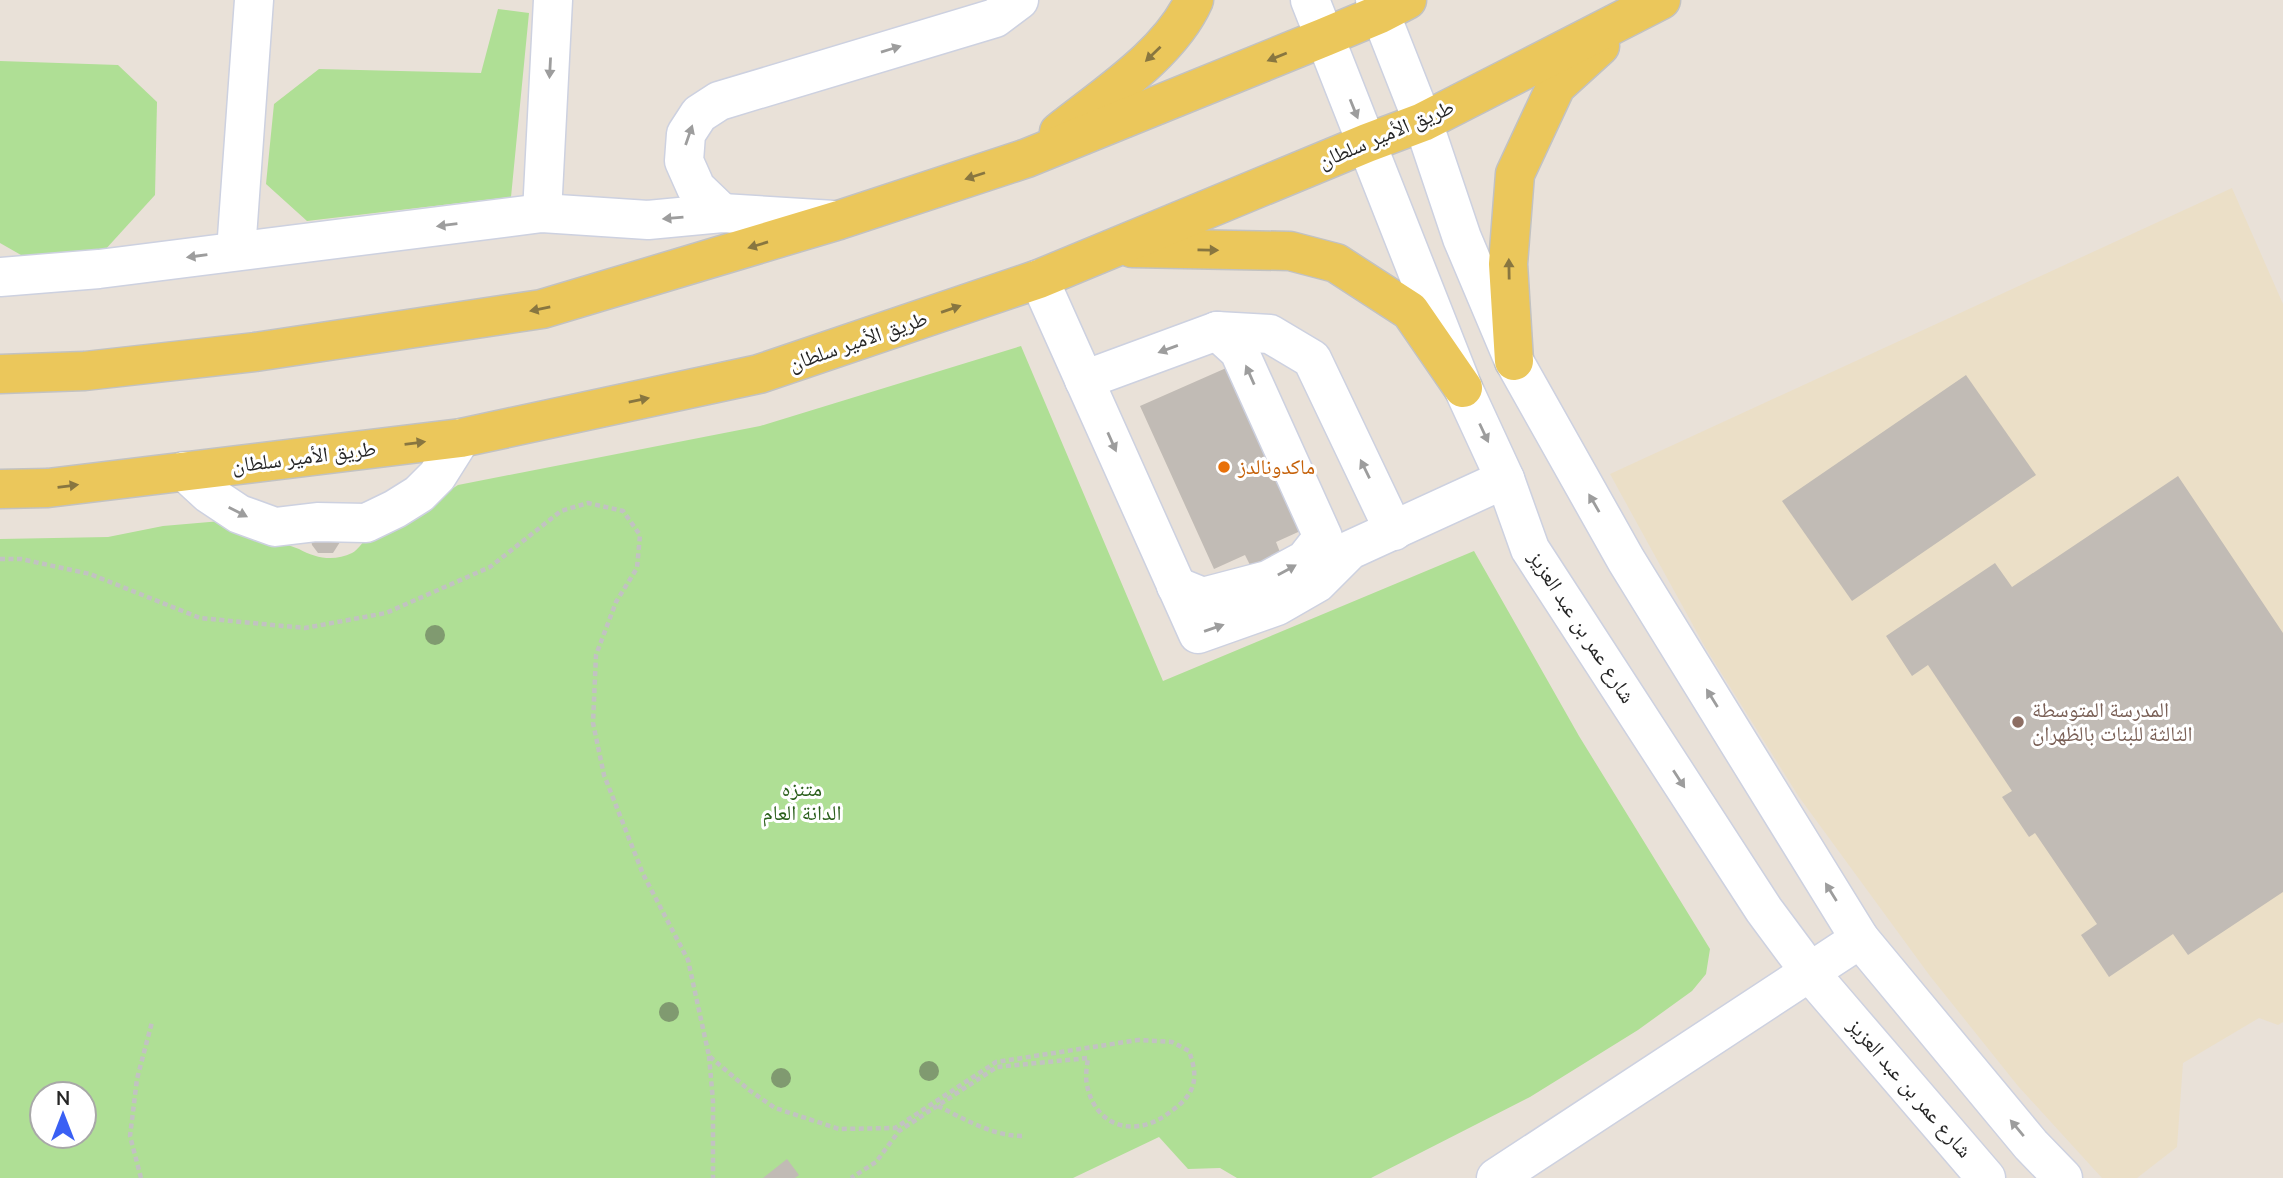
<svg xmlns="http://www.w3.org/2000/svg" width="2283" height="1178" font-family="'Nunito Sans','Noto Naskh Arabic',sans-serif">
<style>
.education{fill:#ebdfc7}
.green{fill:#afdf95;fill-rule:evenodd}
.building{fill:#c1bbb5}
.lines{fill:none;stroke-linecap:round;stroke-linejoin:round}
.minor-casing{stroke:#cdd1e0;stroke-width:41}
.major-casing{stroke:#c2c2c2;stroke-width:41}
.path{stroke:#c2c2c2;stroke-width:4.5;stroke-dasharray:5 3.5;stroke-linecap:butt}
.minor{stroke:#fff;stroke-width:38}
.major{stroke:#ebc75b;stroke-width:38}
.tree{fill:#809a70}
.oneway{fill:#9d9d9d}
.oneway2{fill:#887640}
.food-dot{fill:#e8710a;stroke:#fff;stroke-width:2.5}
.education-dot{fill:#8d6e63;stroke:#fff;stroke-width:2.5}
.labels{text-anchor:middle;stroke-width:6;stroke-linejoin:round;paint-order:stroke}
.street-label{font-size:21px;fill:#262626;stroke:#fff}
.food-label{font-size:21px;fill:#c56008;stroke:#fff;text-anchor:start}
.education-label{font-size:21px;fill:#785e54;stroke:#fff;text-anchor:start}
.park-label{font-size:21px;fill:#2a5f1b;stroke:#fff}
</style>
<rect width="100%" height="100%" fill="#e9e1d8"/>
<path class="education" d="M2232,188L2283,304V1022L2278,1025L2259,1018L2183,1063L2177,1147L2137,1178H2102L2018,1086L1930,976L1799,797L1705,647L1610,474Z"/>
<g class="green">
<path d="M498,9L529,13L511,197L307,221L266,184L274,104L319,69L481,73Z"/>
<path d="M0,61L118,65L157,102L155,195L104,251L28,259L0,243Z"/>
<path d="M1021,346L1163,681L1474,551L1579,736L1710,949L1706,974L1692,991L1638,1030L1530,1097L1371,1178H1237L1220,1168L1188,1169L1159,1137L1073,1178H0V539L108,537L163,526L221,521L299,549C315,558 334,562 352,553C358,550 362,542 368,538C396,518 429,505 458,485L760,426ZM42,1094H84V1136H42Z"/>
</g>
<g class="building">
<path d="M1233,365L1307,528L1276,542L1287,570L1259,583L1245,555L1214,569L1140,406Z"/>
<path d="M1966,375L2036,475L1852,601L1782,501Z"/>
<path d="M2178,476L2283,633V892L2188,955L2173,934L2109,977L2081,935L2097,924L2035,833L2029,837L2002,797L2012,791L1928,665L1912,676L1886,636L1995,563L2012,587Z"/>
<path d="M339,533L340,542L333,553H318L312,545L311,540Z"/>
<path d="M787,1159L799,1175L795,1178H763Z"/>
</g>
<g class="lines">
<defs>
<g id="minor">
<path d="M1310,0L1463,388L1505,479L1530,549L1764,910L1816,980L1986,1178"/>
<path d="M1375,0L1423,122L1462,238L1514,361L1626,560L1860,939L2031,1145L2063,1178"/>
<path d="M542,213L553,0"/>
<path d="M722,213L696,188L684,161L686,134L699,114L719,101L995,18L1019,0"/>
<path d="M236,251L254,0"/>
<path d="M0,277L99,269L542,213L648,220L722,213L834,220"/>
<path d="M1039,279L1198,634L1277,606L1317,583L1350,550L1505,479"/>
<path d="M1084,380L1217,331L1270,334L1312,359L1394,531"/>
<path d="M184,471L209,494L239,514L275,527L317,522L366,523L395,509L419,494L437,476L461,438"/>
<path d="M1176,586L1203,597L1268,580L1305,560L1323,537L1239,351L1217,331"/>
<path d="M1496,1178L1860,939"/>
</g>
<g id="major">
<path d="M1059,132C1104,96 1170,54 1194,0"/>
<path d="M1132,248L1290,251L1336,263L1410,311L1463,388"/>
<path d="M1514,361L1508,264L1515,174L1556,86L1600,46"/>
<path d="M0,374L85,371L255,352L542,309L839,220L1027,158L1325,37L1380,14L1407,0"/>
<path d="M0,489L48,488L461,438L759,374L1039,279L1367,143L1423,122L1661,0"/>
</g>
</defs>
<use href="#minor" class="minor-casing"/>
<use href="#major" class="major-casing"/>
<g class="path">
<path d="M0,559H21L90,574L200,618L305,628L386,613L490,567L561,511L588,503L623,511L640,535L637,568L616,602L596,655L593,723L604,775L643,874L688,960L709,1056L749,1090L775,1108L839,1129L895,1128L996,1062L1138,1040L1172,1042L1189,1051C1193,1063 1197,1075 1192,1088C1187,1100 1176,1108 1166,1115C1133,1138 1095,1126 1087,1085C1085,1077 1087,1066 1088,1058L997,1067L899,1131L876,1162L851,1178"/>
<path d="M709,1056L713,1101V1178"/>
<path d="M938,1106C964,1119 993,1136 1022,1136"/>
<path d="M141,1178L130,1136L137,1079L152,1022"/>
</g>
<use href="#minor" class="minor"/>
<use href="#major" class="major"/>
</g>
<g class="tree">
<circle cx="435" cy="635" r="10"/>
<circle cx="669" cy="1012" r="10"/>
<circle cx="929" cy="1071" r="10"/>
<circle cx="781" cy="1078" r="10"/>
</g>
<defs><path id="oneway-solid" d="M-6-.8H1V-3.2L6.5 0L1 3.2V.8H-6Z" transform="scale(1.75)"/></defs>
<g class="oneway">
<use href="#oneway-solid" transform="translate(891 49) rotate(-17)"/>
<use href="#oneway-solid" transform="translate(550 68) rotate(93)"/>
<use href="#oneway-solid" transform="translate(1354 109) rotate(68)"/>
<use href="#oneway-solid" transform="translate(689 135) rotate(-71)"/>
<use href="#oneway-solid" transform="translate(673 218) rotate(175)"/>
<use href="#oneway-solid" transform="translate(447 225) rotate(173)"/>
<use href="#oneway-solid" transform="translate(197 256) rotate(172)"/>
<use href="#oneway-solid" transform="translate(1168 349) rotate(160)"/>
<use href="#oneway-solid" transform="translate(1250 375) rotate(-114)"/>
<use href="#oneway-solid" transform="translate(1484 433) rotate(65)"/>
<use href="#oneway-solid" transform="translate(1112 442) rotate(66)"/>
<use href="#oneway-solid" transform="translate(1365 469) rotate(-116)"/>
<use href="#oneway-solid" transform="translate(1594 503) rotate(-120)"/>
<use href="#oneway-solid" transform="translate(238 512) rotate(27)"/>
<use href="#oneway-solid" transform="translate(1287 570) rotate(-29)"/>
<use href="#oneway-solid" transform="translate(1214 628) rotate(-19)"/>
<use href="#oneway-solid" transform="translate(1712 698) rotate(-122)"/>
<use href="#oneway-solid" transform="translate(1679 779) rotate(57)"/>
<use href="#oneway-solid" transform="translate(1831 892) rotate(-122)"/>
<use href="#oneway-solid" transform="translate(2017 1128) rotate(-130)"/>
</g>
<g class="oneway2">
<use href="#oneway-solid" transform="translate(1153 54) rotate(136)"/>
<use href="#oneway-solid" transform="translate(1277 57) rotate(158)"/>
<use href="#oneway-solid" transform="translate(975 176) rotate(162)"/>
<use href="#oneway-solid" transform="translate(758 245) rotate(163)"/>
<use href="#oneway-solid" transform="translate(1208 250) rotate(1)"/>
<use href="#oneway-solid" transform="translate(1509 269) rotate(-91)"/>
<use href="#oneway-solid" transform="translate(540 309) rotate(168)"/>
<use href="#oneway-solid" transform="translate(951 309) rotate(-19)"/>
<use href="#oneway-solid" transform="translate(639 400) rotate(-12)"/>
<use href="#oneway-solid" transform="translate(415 443) rotate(-7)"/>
<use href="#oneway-solid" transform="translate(68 486) rotate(-7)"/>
</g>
<circle class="food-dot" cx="1224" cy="467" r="7"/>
<circle class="education-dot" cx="2018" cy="722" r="7"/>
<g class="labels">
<g class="street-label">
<text transform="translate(1386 134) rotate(-23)" y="7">طريق الأمير سلطان</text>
<text transform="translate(858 341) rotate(-19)" y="7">طريق الأمير سلطان</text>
<text transform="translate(304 457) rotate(-7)" y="7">طريق الأمير سلطان</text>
<text transform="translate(1582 627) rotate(57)" y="7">شارع عمر بن عبد العزيز</text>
<text transform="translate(1910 1088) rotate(49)" y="7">شارع عمر بن عبد العزيز</text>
</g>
<g class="food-label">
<text x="1238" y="474">ماكدونالدز</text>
</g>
<g class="education-label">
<text x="2032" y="717">المدرسة المتوسطة<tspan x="2032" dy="24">الثالثة للبنات بالظهران</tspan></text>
</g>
<g class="park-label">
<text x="802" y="796">متنزه<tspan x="802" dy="24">الدانة العام</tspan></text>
</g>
</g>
<g transform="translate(63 1115)"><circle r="33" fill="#ffffff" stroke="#a8a8a8" stroke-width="2"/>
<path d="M0-5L12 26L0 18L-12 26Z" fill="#3a60f4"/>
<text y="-10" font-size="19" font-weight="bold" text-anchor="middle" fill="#262626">N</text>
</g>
</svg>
